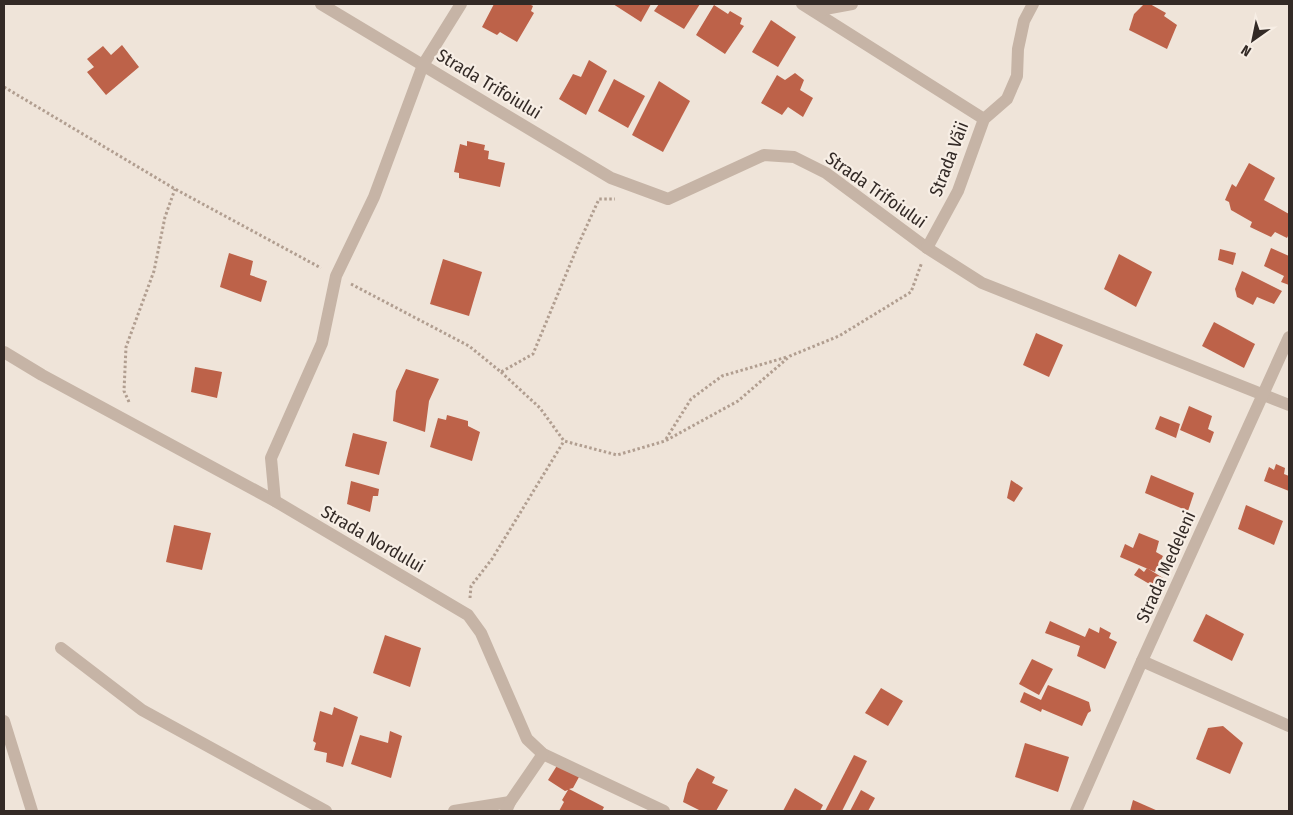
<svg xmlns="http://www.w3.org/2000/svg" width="1293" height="815" font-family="'Fira Sans Condensed',sans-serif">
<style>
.building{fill:#bd6249}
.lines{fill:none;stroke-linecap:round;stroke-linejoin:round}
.path{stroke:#b19e90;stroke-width:3;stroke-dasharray:2.5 2.5;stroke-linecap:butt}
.minor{stroke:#c6b4a6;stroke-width:12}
.labels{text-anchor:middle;stroke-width:4.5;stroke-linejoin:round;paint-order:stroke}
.street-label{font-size:18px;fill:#332a26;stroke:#f7eee5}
</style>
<rect width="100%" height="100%" fill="#efe4d9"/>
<g class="building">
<path d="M494,4H529L533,6L531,11L534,13L517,42L500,32L497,35L482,27Z"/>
<path d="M613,4H651L641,22Z"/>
<path d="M659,4H700L684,29L654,11Z"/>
<path d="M1144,4H1150L1166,13L1164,16L1177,25L1167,49L1129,30L1134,14Z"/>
<path d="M714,5L728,14L730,11L742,18L740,24L744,26L725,54L696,35Z"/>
<path d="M771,20L796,37L778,67L752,52Z"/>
<path d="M122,45L139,67L106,95L87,72L94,67L87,59L103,46L111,55Z"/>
<path d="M589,60L607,71L586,115L559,99L573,74L581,77Z"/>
<path d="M795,73L804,80L800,90L813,98L803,117L788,107L782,115L761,103L777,75L785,80Z"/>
<path d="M614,79L645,96L628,128L598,111Z"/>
<path d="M659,81L690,101L663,152L632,135Z"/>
<path d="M467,141L485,145L484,150L489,151L488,159L505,163L500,187L459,178V173L454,172L460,144L467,146Z"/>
<path d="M1249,163L1275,178L1264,200L1289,214V234L1287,238L1275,232L1271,237L1250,227L1252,222L1231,210L1229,202L1225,200L1232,184L1236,187Z"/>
<path d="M1271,248L1289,256V285L1281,282L1284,276L1264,266Z"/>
<path d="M1220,249L1236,253L1233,265L1218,260Z"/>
<path d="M229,253L253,261L250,275L267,281L261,302L220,287Z"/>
<path d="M1119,254L1152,272L1136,307L1104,289Z"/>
<path d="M443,259L482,272L469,316L430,304Z"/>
<path d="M1242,271L1282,291L1274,304L1257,297L1253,305L1237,297L1235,289Z"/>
<path d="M1214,322L1255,344L1244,368L1202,346Z"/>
<path d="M1036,333L1063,345L1049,377L1023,365Z"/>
<path d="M195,367L222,372L217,398L191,392Z"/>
<path d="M406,369L439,379L429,401L425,432L393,421L396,391Z"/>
<path d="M1189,406L1212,416L1208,429L1214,432L1210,443L1180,430Z"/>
<path d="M447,415L468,421V426L480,432L472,461L430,447L438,418L446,420Z"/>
<path d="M1160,416L1180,424L1176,438L1155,429Z"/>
<path d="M353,433L387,442L379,475L345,466Z"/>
<path d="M1276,464L1285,468L1284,474L1289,476V491L1264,481L1269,467L1274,470Z"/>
<path d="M1151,475L1194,493L1188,511L1145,493Z"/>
<path d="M1011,480L1023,488L1014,502L1007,498Z"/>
<path d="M351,481L379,489L378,496H373L370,512L347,504Z"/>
<path d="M1246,505L1283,521L1274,545L1238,529Z"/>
<path d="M174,525L211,533L202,570L166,562Z"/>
<path d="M1139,533L1159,541L1156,552L1163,556L1155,572L1120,557L1125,544L1133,548Z"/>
<path d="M1139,568L1144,572L1147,568L1163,578L1158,589L1134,575Z"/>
<path d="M1206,614L1244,634L1232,661L1193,641Z"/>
<path d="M1050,621L1085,637L1089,628L1099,633L1100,627L1111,633L1109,638L1117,642L1105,669L1077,656L1080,646L1045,633Z"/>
<path d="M385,635L421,648L410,687L373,673Z"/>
<path d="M1032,659L1053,669L1039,695L1019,684Z"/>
<path d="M1048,685L1089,702L1091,711L1088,713L1082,726L1042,709L1041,712L1020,702L1024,692L1041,700Z"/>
<path d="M881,688L903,701L888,726L865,713Z"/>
<path d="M334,707L358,717L343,767L326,762L327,753L314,750L316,743L313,741L320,711L332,715Z"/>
<path d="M1223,726L1243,743L1230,774L1196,759L1208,728Z"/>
<path d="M390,731L402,736L391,778L351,764L360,735L388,743Z"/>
<path d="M1025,743L1069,757L1058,792L1015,777Z"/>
<path d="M854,755L867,761L842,811H825Z"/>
<path d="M558,764L579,777L573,788L569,789L604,807L602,811H559L564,802L562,800L568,790L565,791L548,780Z"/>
<path d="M697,768L715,777L712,783L728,790L716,811H701L683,802L688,783Z"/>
<path d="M795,788L823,805L820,811H783Z"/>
<path d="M861,790L875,798L868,811H850Z"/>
<path d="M1133,800L1158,811H1130Z"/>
</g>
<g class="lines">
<g class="path">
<path d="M4,87L175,189L321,268"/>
<path d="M351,284L469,346L501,372L533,354L579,243L599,199H615"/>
<path d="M501,372L540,408L564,441L617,455L665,441L738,401L790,356L839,336L911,292L922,262"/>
<path d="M129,402L124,391L126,347L154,271L165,217L175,189"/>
<path d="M666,439L691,399L722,376L787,357"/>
<path d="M470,598L471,586L492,559L564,441"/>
</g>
<g class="minor">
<path d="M321,4L611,178L668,199L764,155L794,157L826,173L927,248L982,283L1289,405"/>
<path d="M802,4L984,119"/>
<path d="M814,11L852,4"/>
<path d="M927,248L958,191L984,119L1007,99L1017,76L1018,49L1024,21L1033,4"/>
<path d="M4,352L42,375L275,501L468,615L481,633L527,739L543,754L664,811"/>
<path d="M275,501L271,458L322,343L336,276L374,197L423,65L461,4"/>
<path d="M61,648L142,710L326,811"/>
<path d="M1142,661L1289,726"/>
<path d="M4,721L32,811"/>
<path d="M454,811L510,802"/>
<path d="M506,811L510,802L543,754"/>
<path d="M1076,811L1142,661L1289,337"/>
</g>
</g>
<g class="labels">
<g class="street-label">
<text transform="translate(489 84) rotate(31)" y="6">Strada Trifoiului</text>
<text transform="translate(949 159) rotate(-69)" y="6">Strada Văii</text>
<text transform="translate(876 190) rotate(35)" y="6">Strada Trifoiului</text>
<text transform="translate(373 539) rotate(30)" y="6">Strada Nordului</text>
<text transform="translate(1166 567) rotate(-66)" y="6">Strada Medeleni</text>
</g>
</g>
<rect width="1293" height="815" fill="none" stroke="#332a26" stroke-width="10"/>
<g transform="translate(1253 40) rotate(213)" stroke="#f7eee5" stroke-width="4" paint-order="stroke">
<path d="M0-4L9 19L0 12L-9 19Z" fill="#332a26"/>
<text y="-8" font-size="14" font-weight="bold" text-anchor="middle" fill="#332a26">N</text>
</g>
</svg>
